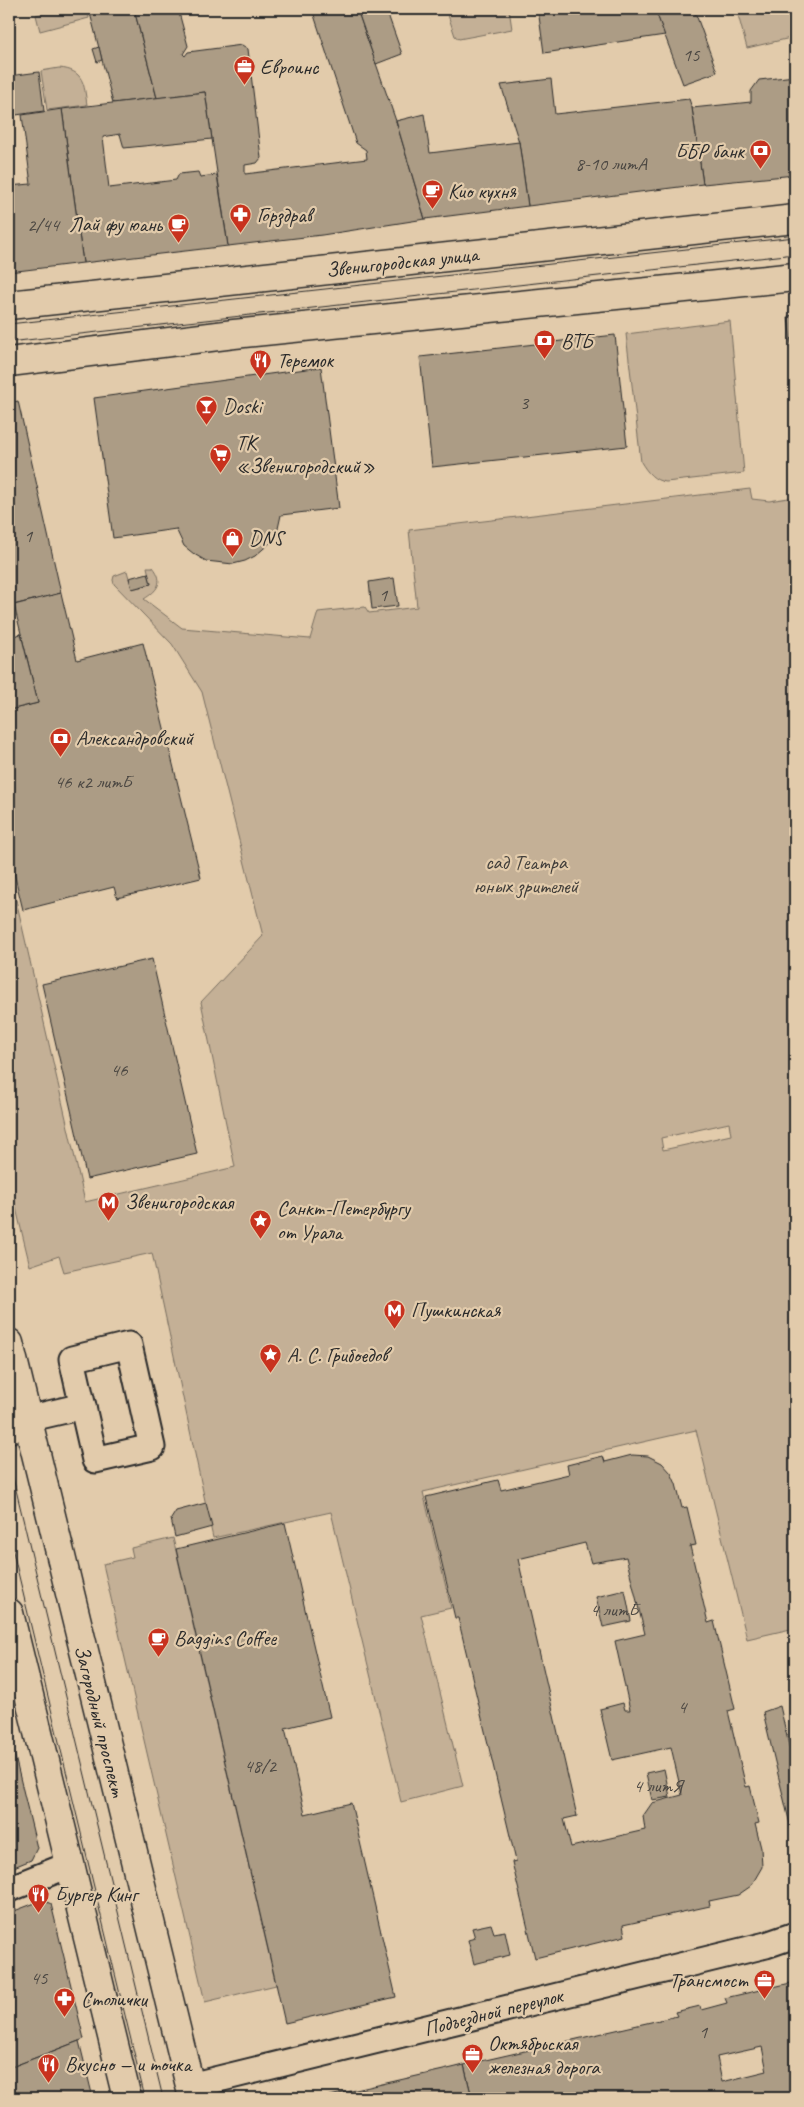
<svg xmlns="http://www.w3.org/2000/svg" width="804" height="2107" font-family="Caveat,sans-serif">
<style>
.green{fill:#c4b096;stroke:#786e60;fill-rule:evenodd}
.building{fill:#ac9c85;stroke:#2b2b2b;fill-rule:evenodd}
.lines{fill:none;stroke-linecap:round;stroke-linejoin:round}
.minor-casing{stroke:#2b2b2b;stroke-width:29}
.tertiary-casing{stroke:#2b2b2b;stroke-width:31}
.secondary-casing{stroke:#2b2b2b;stroke-width:31}
.primary-casing{stroke:#2b2b2b;stroke-width:31}
.minor{stroke:#e2cbab;stroke-width:25}
.tertiary{stroke:#e2cbab;stroke-width:28}
.secondary{stroke:#e2cbab;stroke-width:28}
.primary{stroke:#e2cbab;stroke-width:28}
.tram{stroke:#2b2b2b;stroke-width:1}
.labels{text-anchor:middle;stroke-width:4.5;stroke-linejoin:round;paint-order:stroke}
.number-label{font-size:19px;fill:#4b4742}
.poi-label{font-size:21px;fill:#2b2b2b;stroke:#e2cbab;text-anchor:start}
.street-label{font-size:21px;fill:#2b2b2b;stroke:#e2cbab}
.park-label{font-size:21px;fill:#423f3b;stroke:#e2cbab}
</style>
<rect width="100%" height="100%" fill="#e2cbab"/>
<filter id="ink" filterUnits="userSpaceOnUse"><feTurbulence type="fractalNoise" baseFrequency=".02" numOctaves="2"/><feDisplacementMap in="SourceGraphic" scale="10" xChannelSelector="R" yChannelSelector="G"/><feConvolveMatrix kernelMatrix="1 2 1 2 8 2 1 2 1" color-interpolation-filters="sRGB"/></filter>
<g filter="url(#ink)">
<g class="green">
<path d="M62,9H87L89,18L40,31L36,15Z"/>
<path d="M446,9H509L512,29L459,39L455,36Z"/>
<path d="M744,9H795V37L747,48L737,11Z"/>
<path d="M59,68C84,70 84,84 87,105L47,110L41,71Z"/>
<path d="M730,321L744,473L666,482C654,481 647,472 641,462L626,334Z"/>
<path d="M750,489L752,499L769,501L795,497V1628L747,1639L696,1430L423,1492L451,1608L421,1615L463,1786L401,1802L331,1512L213,1538L152,1253L64,1272L59,1256L30,1266L9,1179V869L85,1202L235,1167L201,1002L263,936L202,692L172,644L114,584L113,580L114,576L127,571L132,589L151,584L147,567H153C165,582 157,591 144,599L182,628L310,639L318,612L365,607L369,613L417,607L409,530ZM729,1123L731,1135L663,1150L661,1138Z"/>
<path d="M173,1538L276,1985L205,2002L103,1564L133,1557L131,1548Z"/>
</g>
<g class="building">
<path d="M89,9H134L157,98L113,103Z"/>
<path d="M134,9H178L188,46L183,54L185,56L188,52L242,45L248,49L261,158L257,163L245,165V174L367,159L366,150L356,143L312,9H357L396,121L425,219L322,235L228,246L205,92L157,98Z"/>
<path d="M357,9H386L402,54L376,64Z"/>
<path d="M538,9H655L665,35L544,53Z"/>
<path d="M655,9H694L717,72L683,84Z"/>
<path d="M99,47L102,60L97,62L93,49Z"/>
<path d="M39,72L44,111L9,116V76Z"/>
<path d="M795,76V175L703,184L692,108L751,102V91L759,80Z"/>
<path d="M551,79L555,114L689,99L692,108L703,184L528,206L519,142L501,85Z"/>
<path d="M205,92L212,139L124,148L120,134L103,137L109,188L176,180L179,174L198,172L200,177L217,175L228,246L83,263L62,109Z"/>
<path d="M62,109L83,263L9,272V186L31,184L22,115Z"/>
<path d="M424,114L430,153L519,142L528,206L425,219L396,121Z"/>
<path d="M795,315V382L788,316Z"/>
<path d="M615,335L627,446L432,467L420,357Z"/>
<path d="M321,367L339,508L281,515L277,533L271,542L255,556L245,561L233,564L206,561L194,554L184,546L176,529L113,538L94,398Z"/>
<path d="M18,401L61,593L9,606V403Z"/>
<path d="M148,573L151,584L132,589L129,578Z"/>
<path d="M394,578L398,606L372,609L369,582Z"/>
<path d="M61,593L77,660L143,643L201,878L117,898L114,887L23,910L9,852V710L38,703L14,605Z"/>
<path d="M21,634L38,703L9,710V637Z"/>
<path d="M152,959L197,1154L87,1179L42,984Z"/>
<path d="M632,1455L648,1456L662,1463L671,1473L676,1484L682,1508L687,1507L696,1545L690,1546L708,1623L714,1621L735,1709L728,1711L746,1787L750,1786L759,1823L755,1824L761,1848L762,1867L751,1886L738,1895L709,1901L710,1906L623,1925L625,1936L535,1958L512,1862L516,1861L458,1618H455L426,1497L498,1480L501,1490L569,1474L567,1465L603,1456L605,1462ZM585,1543L591,1563L626,1557L645,1634L615,1641L630,1710H625L623,1703L600,1709L612,1760L671,1747L682,1795L652,1803L643,1816L645,1830L571,1847L564,1819L577,1816L518,1559Z"/>
<path d="M206,1503L212,1527L175,1537L171,1519L176,1511Z"/>
<path d="M285,1523L330,1717L285,1728L305,1814L351,1803L396,1997L285,2023L176,1549Z"/>
<path d="M625,1590L631,1621L603,1627L596,1597Z"/>
<path d="M780,1706L795,1772V1841H794L763,1712Z"/>
<path d="M9,1732L37,1848L31,1860L9,1869Z"/>
<path d="M664,1769L670,1797L652,1800L646,1773Z"/>
<path d="M43,1900L51,1904L84,2039L9,2068V1913Z"/>
<path d="M491,1924L494,1933L505,1931L510,1955L474,1964L468,1940L475,1938L472,1928Z"/>
<path d="M795,1982V2098H472L464,2065L677,2016L675,2012L700,2006L701,2010L727,2003L725,1998ZM762,2047L767,2071L722,2082L717,2057Z"/>
<path d="M79,2041L93,2098H9V2068Z"/>
<path d="M464,2065L472,2098H321L452,2068Z"/>
</g>
<g class="lines">
<defs>
<g id="minor">
<path d="M129,1345L152,1447L95,1460L72,1359Z"/>
<path d="M27,1419L83,1406"/>
<path d="M9,1889L69,1865"/>
<path d="M190,2086L766,1945L795,1935"/>
</g>
<path id="tertiary" d="M9,305L795,219"/>
<path id="secondary" d="M9,1429L27,1419"/>
<g id="primary">
<path d="M9,362L234,334L795,277"/>
<path d="M9,1343L193,2098"/>
<path d="M9,1613L127,2098"/>
</g>
</defs>
<use href="#minor" class="minor-casing"/>
<use href="#tertiary" class="tertiary-casing"/>
<use href="#secondary" class="secondary-casing"/>
<use href="#primary" class="primary-casing"/>
<use href="#minor" class="minor"/>
<use href="#tertiary" class="tertiary"/>
<use href="#secondary" class="secondary"/>
<use href="#primary" class="primary"/>
<g class="tram">
<path d="M9,324L795,237"/>
<path d="M9,342L795,254"/>
<path d="M9,1461L163,2098"/>
<path d="M9,1535L145,2098"/>
</g>
</g>
</g>
<defs>
<symbol id="office-pin" viewBox="-11 -11 22 30"><path d="M0 17L-7.5 6A9.5 9.5 0 1 1 7.5 6Z" fill="#c8321e" stroke="#e2cbab"/><path d="M-6-3h4V-5.5h4V-3h4V5H-6ZM-1-4.5V-3h2v-1.5ZM-6 0V1H6V0Z" fill="#fff"/></symbol>
<symbol id="bank-pin" viewBox="-11 -11 22 30"><path d="M0 17L-7.5 6A9.5 9.5 0 1 1 7.5 6Z" fill="#c8321e" stroke="#e2cbab"/><path d="M-6-4H6V4H-6ZM0-2.3a2.3 2.3 0 1 0 0 4.6a2.3 2.3 0 1 0 0-4.6Z" fill="#fff"/></symbol>
<symbol id="cafe-pin" viewBox="-11 -11 22 30"><path d="M0 17L-7.5 6A9.5 9.5 0 1 1 7.5 6Z" fill="#c8321e" stroke="#e2cbab"/><path d="M-5.5-4.5H6V0H3Q3 3.5 0 3.5H-2.5Q-5.5 3.5-5.5 0ZM3-3.2v2h1.7v-2ZM-6 4.5H4V6H-6Z" fill="#fff"/></symbol>
<symbol id="pharmacy-pin" viewBox="-11 -11 22 30"><path d="M0 17L-7.5 6A9.5 9.5 0 1 1 7.5 6Z" fill="#c8321e" stroke="#e2cbab"/><path d="M-2-6h4v4h4v4h-4v4h-4v-4h-4v-4h4Z" fill="#fff"/></symbol>
<symbol id="restaurant-pin" viewBox="-11 -11 22 30"><path d="M0 17L-7.5 6A9.5 9.5 0 1 1 7.5 6Z" fill="#c8321e" stroke="#e2cbab"/><path d="M-5-6h1v4h1v-4h1v4h1v-4h1v5L-1.5 .5V6h-2V.5L-5-1ZM5-6V6H3V1.5H1.5Q1.5-4 5-6Z" fill="#fff"/></symbol>
<symbol id="bar-pin" viewBox="-11 -11 22 30"><path d="M0 17L-7.5 6A9.5 9.5 0 1 1 7.5 6Z" fill="#c8321e" stroke="#e2cbab"/><path d="M-6-5H6L.8 .8V4.5H3.5V6h-7V4.5H-.8V.8Z" fill="#fff"/></symbol>
<symbol id="supermarket-pin" viewBox="-11 -11 22 30"><path d="M0 17L-7.5 6A9.5 9.5 0 1 1 7.5 6Z" fill="#c8321e" stroke="#e2cbab"/><path d="M-6-5.5h2.5l.6 2H6L4.5 2H-2.5L-4.4-4H-6ZM-1.5 3.2a1.3 1.3 0 1 0 .1 0ZM3 3.2a1.3 1.3 0 1 0 .1 0Z" fill="#fff"/></symbol>
<symbol id="shop-pin" viewBox="-11 -11 22 30"><path d="M0 17L-7.5 6A9.5 9.5 0 1 1 7.5 6Z" fill="#c8321e" stroke="#e2cbab"/><path d="M-5-2.5h2.3a2.7 3.5 0 0 1 5.4 0H5L5.5 6h-11ZM-1.5-2.5h3a1.5 2.3 0 0 0-3 0Z" fill="#fff"/></symbol>
<symbol id="metro-pin" viewBox="-11 -11 22 30"><path d="M0 17L-7.5 6A9.5 9.5 0 1 1 7.5 6Z" fill="#c8321e" stroke="#e2cbab"/><path d="M-5.5 5V-5H-3L0 0L3-5H5.5V5H3V-.5L0 4L-3-.5V5Z" fill="#fff"/></symbol>
<symbol id="sight-pin" viewBox="-11 -11 22 30"><path d="M0 17L-7.5 6A9.5 9.5 0 1 1 7.5 6Z" fill="#c8321e" stroke="#e2cbab"/><path d="M0-6L1.8-2.2L6-1.7L2.9 1.2L3.7 5.4L0 3.3L-3.7 5.4L-2.9 1.2L-6-1.7L-1.8-2.2Z" fill="#fff"/></symbol>
</defs>
<g fill-rule="evenodd">
<use href="#office-pin" x="232" y="54" width="25" height="34"/>
<use href="#bank-pin" x="748" y="138" width="25" height="34"/>
<use href="#cafe-pin" x="420" y="178" width="25" height="34"/>
<use href="#pharmacy-pin" x="228" y="202" width="25" height="34"/>
<use href="#cafe-pin" x="166" y="212" width="25" height="34"/>
<use href="#bank-pin" x="532" y="328" width="25" height="34"/>
<use href="#restaurant-pin" x="248" y="348" width="25" height="34"/>
<use href="#bar-pin" x="194" y="394" width="25" height="34"/>
<use href="#supermarket-pin" x="208" y="442" width="25" height="34"/>
<use href="#shop-pin" x="220" y="526" width="25" height="34"/>
<use href="#bank-pin" x="48" y="726" width="25" height="34"/>
<use href="#metro-pin" x="96" y="1190" width="25" height="34"/>
<use href="#sight-pin" x="248" y="1208" width="25" height="34"/>
<use href="#metro-pin" x="382" y="1298" width="25" height="34"/>
<use href="#sight-pin" x="258" y="1342" width="25" height="34"/>
<use href="#cafe-pin" x="146" y="1626" width="25" height="34"/>
<use href="#restaurant-pin" x="26" y="1882" width="25" height="34"/>
<use href="#office-pin" x="752" y="1968" width="25" height="34"/>
<use href="#pharmacy-pin" x="52" y="1986" width="25" height="34"/>
<use href="#office-pin" x="460" y="2042" width="25" height="34"/>
<use href="#restaurant-pin" x="36" y="2052" width="25" height="34"/>
</g>
<g class="labels">
<g class="number-label">
<text x="691" y="61">15</text>
<text x="611" y="170">8-10 литА</text>
<text x="43" y="231">2/44</text>
<text x="524" y="409">3</text>
<text x="28" y="542">1</text>
<text x="383" y="601">1</text>
<text x="93" y="788">46 к2 литБ</text>
<text x="119" y="1076">46</text>
<text x="614" y="1616">4 литБ</text>
<text x="682" y="1713">4</text>
<text x="260" y="1772">48/2</text>
<text x="658" y="1792">4 литЯ</text>
<text x="39" y="1984">45</text>
<text x="703" y="2038">1</text>
</g>
<g class="poi-label">
<text x="260" y="74">Евроинс</text>
<text x="744" y="158" text-anchor="end">ББР банк</text>
<text x="448" y="198">Кио кухня</text>
<text x="257" y="222">Горздрав</text>
<text x="162" y="231" text-anchor="end">Лай фу юань</text>
<text x="561" y="348">ВТБ</text>
<text x="277" y="367">Теремок</text>
<text x="223" y="413">Doski</text>
<text x="236" y="449">ТК<tspan x="236" dy="24">«Звенигородский»</tspan></text>
<text x="249" y="545">DNS</text>
<text x="76" y="745">Александровский</text>
<text x="125" y="1209">Звенигородская</text>
<text x="277" y="1215">Санкт-Петербургу<tspan x="277" dy="24">от Урала</tspan></text>
<text x="411" y="1317">Пушкинская</text>
<text x="287" y="1362">А. С. Грибоедов</text>
<text x="174" y="1645">Baggins Coffee</text>
<text x="55" y="1901">Бургер Кинг</text>
<text x="748" y="1987" text-anchor="end">Трансмост</text>
<text x="81" y="2006">Столички</text>
<text x="488" y="2050">Октябрьская<tspan x="488" dy="24">железная дорога</tspan></text>
<text x="65" y="2071">Вкусно — и точка</text>
</g>
<g class="street-label">
<text transform="translate(402 262) rotate(-6)" y="7">Звенигородская улица</text>
<text transform="translate(100 1721) rotate(76)" y="7">Загородный проспект</text>
<text transform="translate(493 2012) rotate(-14)" y="7">Подъездной переулок</text>
</g>
<g class="park-label">
<text x="526" y="869">сад Театра<tspan x="526" dy="24">юных зрителей</tspan></text>
</g>
</g>
<rect width="804" height="2107" fill="none" stroke="#e2cbab" stroke-width="30"/>
<rect x="15" y="15" width="774" height="2077" fill="none" stroke="#2b2b2b" stroke-width="2" filter="url(#ink)"/>
</svg>
